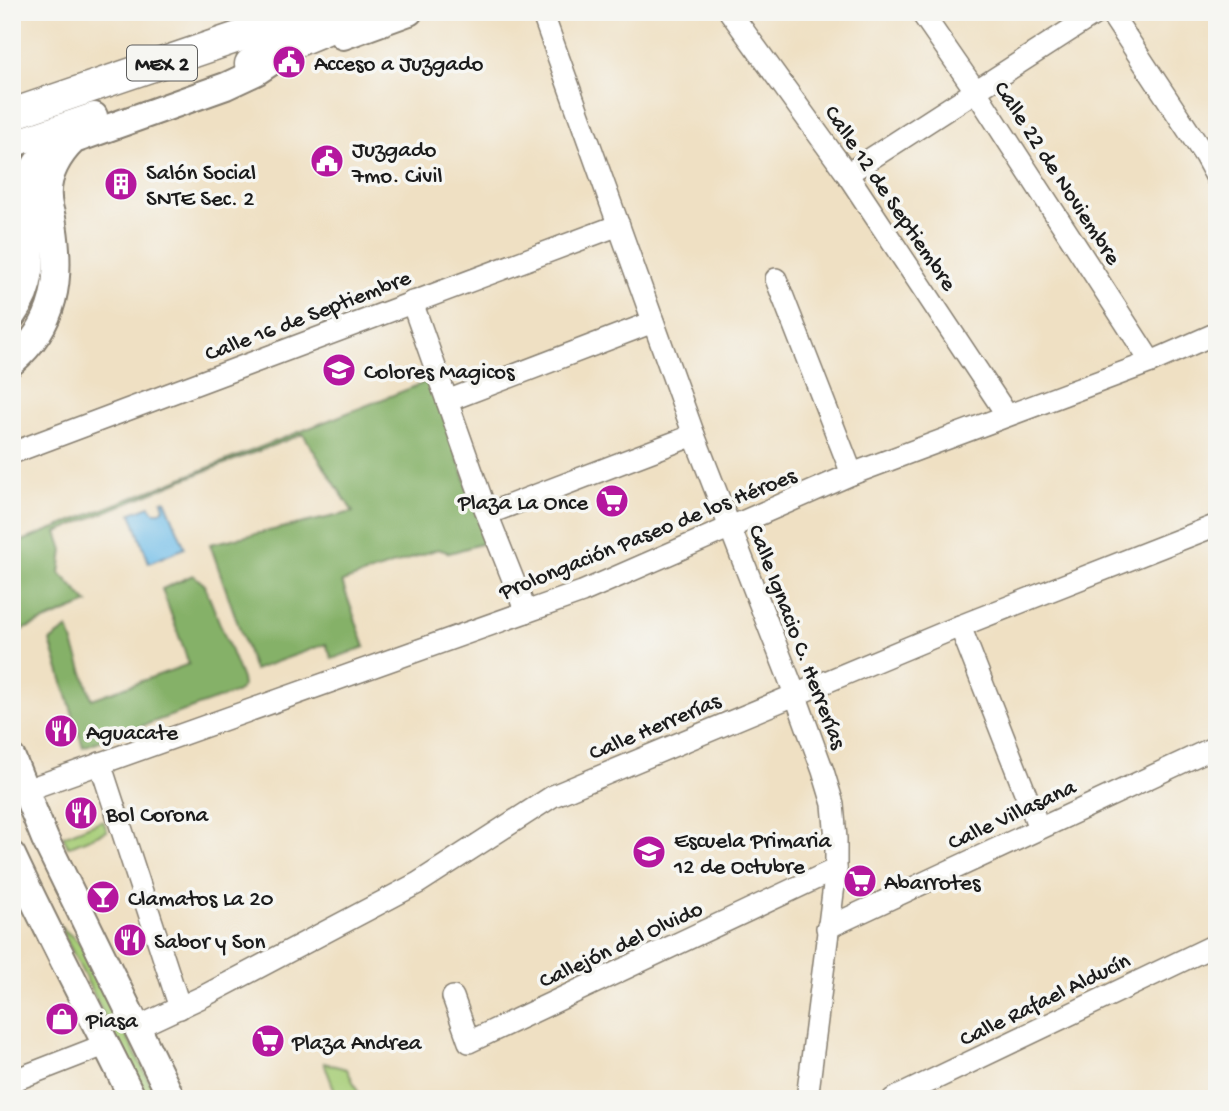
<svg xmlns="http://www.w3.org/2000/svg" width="1229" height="1111" font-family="'Gochi Hand',sans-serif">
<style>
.green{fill:#a7ce78;stroke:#62754a;stroke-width:2}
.forest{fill:#85b168;stroke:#506642;stroke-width:2}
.water{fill:#6dbce8;stroke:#446c82;stroke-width:2}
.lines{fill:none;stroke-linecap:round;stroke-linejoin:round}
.minor-casing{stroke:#867e70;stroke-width:24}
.major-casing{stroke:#867e70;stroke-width:30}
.highway-casing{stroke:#867e70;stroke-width:33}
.minor{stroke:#fff;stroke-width:21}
.major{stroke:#fff;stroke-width:26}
.highway{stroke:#fff;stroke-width:30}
.labels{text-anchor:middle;stroke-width:7;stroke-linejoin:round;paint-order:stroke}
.shield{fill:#f6f6f2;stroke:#5d5d5c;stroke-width:2}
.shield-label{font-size:21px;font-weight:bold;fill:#1c1c1c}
.poi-label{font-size:23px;fill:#1c1c1c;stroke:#f6f6f2;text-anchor:start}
.street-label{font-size:23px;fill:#1c1c1c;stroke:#f6f6f2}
</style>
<rect width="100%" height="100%" fill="#f6f6f2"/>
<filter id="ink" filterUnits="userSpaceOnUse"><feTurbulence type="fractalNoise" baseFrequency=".0143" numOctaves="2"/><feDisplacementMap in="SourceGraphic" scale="14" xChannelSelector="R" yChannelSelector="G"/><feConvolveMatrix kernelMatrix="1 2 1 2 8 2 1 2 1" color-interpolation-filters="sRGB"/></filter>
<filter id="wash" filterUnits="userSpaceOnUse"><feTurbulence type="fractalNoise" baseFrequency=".00686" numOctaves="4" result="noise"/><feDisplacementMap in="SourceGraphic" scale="28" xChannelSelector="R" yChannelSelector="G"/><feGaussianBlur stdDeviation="1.57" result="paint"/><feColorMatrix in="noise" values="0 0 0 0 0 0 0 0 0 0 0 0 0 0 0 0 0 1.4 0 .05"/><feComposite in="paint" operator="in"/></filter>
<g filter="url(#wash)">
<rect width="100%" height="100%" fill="#efe0c3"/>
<g class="green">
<path d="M16,158L30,162L25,251L12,300V159Z"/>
<path d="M103,820L107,831L68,847L63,836Z"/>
<path d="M59,925L82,945L158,1099H146Z"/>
<path d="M324,1063L347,1069L359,1094L338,1099Z"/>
</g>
<g class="forest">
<path d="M431,380L487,542L450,553L438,549L342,582L365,647L332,659L326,644L254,670L210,544L353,512L303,434L182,480L57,532L63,550L60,573L88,603L12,634V545Z"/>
<path d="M193,575L204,584L242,679L243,686L238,692L83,747L50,641L68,628L92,699L189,664L162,589Z"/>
</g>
<path class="water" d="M165,500L185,548L149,563L131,513L150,506L154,512H160L164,508L162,501Z"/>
</g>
<g filter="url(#ink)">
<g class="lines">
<defs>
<g id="minor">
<path d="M542,12L694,435L795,694L823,771L833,804L836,839V869L807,1099"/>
<path d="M730,12L847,174L1007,415"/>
<path d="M921,12L975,90L1151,362"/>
<path d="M1110,12L1205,156L1217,178"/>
<path d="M847,174L1098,12"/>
<path d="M776,279L852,474"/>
<path d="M412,302L487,514L526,612"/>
<path d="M447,401L653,322"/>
<path d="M12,453L619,225"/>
<path d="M487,514L694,435"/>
<path d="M960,626L1039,828"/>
<path d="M100,763L180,1008"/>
<path d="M12,795L582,592L852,474L1151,362L1217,333"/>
<path d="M827,928L1217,746"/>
<path d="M453,997L469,1042L836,869"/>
<path d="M138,1027L204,996L418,883L553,796L960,626L1217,525"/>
<path d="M12,1081L107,1044"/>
<path d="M893,1099L1217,944"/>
</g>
<g id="major">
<path d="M343,36L409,12"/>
<path d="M12,144L94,116"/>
<path d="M12,316C22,302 28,288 30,271C36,232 9,169 56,147"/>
<path d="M12,362C56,325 62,278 53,224C52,215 48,206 48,198C46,176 59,154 74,140L226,86L256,72L274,60"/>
<path d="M12,758L45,839L172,1099"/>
<path d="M12,855C50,937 93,1017 133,1099"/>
</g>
<g id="highway">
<path d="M250,64L293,43L368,12"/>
<path d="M12,114L311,12"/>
</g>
</defs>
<use href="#minor" class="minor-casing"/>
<use href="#major" class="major-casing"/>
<use href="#highway" class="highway-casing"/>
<use href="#minor" class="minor"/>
<use href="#major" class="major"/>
<use href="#highway" class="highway"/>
</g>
</g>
<defs>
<symbol id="civic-disc" viewBox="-11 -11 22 22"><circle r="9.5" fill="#b5179e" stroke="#f6f6f2"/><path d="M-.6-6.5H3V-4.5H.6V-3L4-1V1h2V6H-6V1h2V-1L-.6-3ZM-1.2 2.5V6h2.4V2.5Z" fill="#fff"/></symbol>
<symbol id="building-disc" viewBox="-11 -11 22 22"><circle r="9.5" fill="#b5179e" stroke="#f6f6f2"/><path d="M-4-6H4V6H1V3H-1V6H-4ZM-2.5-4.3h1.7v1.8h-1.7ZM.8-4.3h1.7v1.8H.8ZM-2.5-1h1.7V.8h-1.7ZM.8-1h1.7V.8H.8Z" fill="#fff"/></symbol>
<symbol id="school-disc" viewBox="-11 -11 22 22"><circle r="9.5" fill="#b5179e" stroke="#f6f6f2"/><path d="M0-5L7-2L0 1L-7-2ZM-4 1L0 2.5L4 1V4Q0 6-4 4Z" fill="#fff"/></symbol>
<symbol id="supermarket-disc" viewBox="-11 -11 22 22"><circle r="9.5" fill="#b5179e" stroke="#f6f6f2"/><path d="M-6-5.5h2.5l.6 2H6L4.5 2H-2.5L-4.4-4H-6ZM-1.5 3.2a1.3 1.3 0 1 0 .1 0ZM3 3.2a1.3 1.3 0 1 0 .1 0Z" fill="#fff"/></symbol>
<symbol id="restaurant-disc" viewBox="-11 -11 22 22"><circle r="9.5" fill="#b5179e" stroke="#f6f6f2"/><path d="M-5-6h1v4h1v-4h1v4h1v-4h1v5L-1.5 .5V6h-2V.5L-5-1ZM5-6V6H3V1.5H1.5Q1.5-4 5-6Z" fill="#fff"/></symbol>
<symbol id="bar-disc" viewBox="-11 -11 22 22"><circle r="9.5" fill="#b5179e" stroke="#f6f6f2"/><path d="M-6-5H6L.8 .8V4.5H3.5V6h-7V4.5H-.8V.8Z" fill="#fff"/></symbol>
<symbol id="shop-disc" viewBox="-11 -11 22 22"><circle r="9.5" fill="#b5179e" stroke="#f6f6f2"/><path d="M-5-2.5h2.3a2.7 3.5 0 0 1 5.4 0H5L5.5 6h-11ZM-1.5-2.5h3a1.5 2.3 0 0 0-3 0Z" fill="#fff"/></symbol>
</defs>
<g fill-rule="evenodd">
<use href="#civic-disc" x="270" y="43" width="38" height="38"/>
<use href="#civic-disc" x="308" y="142" width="38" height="38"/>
<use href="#building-disc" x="102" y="165" width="38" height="38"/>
<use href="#school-disc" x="320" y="351" width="38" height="38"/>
<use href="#supermarket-disc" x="593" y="482" width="38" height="38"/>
<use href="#restaurant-disc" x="42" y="712" width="38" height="38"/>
<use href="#restaurant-disc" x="62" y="794" width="38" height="38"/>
<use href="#school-disc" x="630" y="833" width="38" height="38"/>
<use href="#supermarket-disc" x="841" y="862" width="38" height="38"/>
<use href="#bar-disc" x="84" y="878" width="38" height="38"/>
<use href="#restaurant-disc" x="111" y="921" width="38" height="38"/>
<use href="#shop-disc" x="43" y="1000" width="38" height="38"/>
<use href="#supermarket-disc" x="249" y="1022" width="38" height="38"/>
</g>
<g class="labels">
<rect class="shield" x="127" y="45.5" width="70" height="35" rx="5"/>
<g class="shield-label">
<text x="162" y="70">MEX 2</text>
</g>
<g class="poi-label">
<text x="314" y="70">Acceso a Juzgado</text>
<text x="352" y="156">Juzgado<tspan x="352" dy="26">7mo. Civil</tspan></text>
<text x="146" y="179">Salón Social<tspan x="146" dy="26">SNTE Sec. 2</tspan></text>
<text x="364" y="378">Colores Magicos</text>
<text x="588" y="509" text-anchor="end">Plaza La Once</text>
<text x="86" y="739">Aguacate</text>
<text x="106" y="821">Bol Corona</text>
<text x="674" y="847">Escuela Primaria<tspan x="674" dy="26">12 de Octubre</tspan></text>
<text x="884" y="889">Abarrotes</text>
<text x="128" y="905">Clamatos La 20</text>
<text x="154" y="948">Sabor y Son</text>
<text x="86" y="1027">Piasa</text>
<text x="292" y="1049">Plaza Andrea</text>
</g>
<g class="street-label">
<text transform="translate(1059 172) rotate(57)" y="8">Calle 22 de Noviembre</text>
<text transform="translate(892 197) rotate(56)" y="8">Calle 12 de Septiembre</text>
<text transform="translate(307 314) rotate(-21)" y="8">Calle 16 de Septiembre</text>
<text transform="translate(647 532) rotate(-22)" y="8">Prolongación Paseo de los Héroes</text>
<text transform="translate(799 636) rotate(69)" y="8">Calle Ignacio C. Herrerías</text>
<text transform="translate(654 725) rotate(-23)" y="8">Calle Herrerías</text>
<text transform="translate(1011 813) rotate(-25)" y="8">Calle Villasana</text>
<text transform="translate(620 943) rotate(-25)" y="8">Callejón del Olvido</text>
<text transform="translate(1044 998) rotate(-26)" y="8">Calle Rafael Alducín</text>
</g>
</g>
<rect width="1229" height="1111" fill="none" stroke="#f6f6f2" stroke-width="42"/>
</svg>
